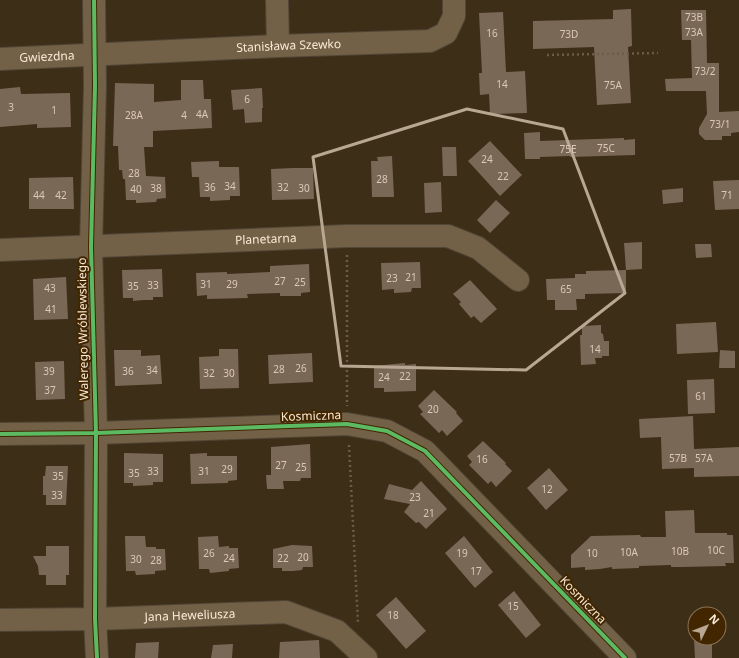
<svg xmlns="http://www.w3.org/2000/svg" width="739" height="658" font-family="'Noto Sans',sans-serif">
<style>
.building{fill:#7a6857}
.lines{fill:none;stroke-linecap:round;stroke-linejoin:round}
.minor-casing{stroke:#514637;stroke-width:24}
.path{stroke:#6a5c47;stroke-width:2.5;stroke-dasharray:2 3;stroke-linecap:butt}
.minor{stroke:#726147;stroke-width:22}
.cycleway-casing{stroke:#412600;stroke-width:6}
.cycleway{stroke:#5cba63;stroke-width:4}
.marked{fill:none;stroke:#b8a893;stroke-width:3;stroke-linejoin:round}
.labels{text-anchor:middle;stroke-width:4;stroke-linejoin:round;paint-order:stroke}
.number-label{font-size:10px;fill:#dac9b6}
.street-label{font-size:12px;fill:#fae9d5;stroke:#412600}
</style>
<rect width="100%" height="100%" fill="#3d2e18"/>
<g class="building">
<path d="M631,9L632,46L628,47L631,103L597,105L594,47L533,49V21L613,19V10Z"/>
<path d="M681,10H706L707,63H719V112L739,111V132L731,133V136H722V140H705L699,134V128L707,114L706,91H666L665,79L692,78L691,40H682Z"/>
<path d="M503,12L506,72L525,71L527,113L490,114L489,94L480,95L479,73H482L479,13Z"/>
<path d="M181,80H203L204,99H211L212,128L153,131V147H144L146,176L165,177L166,198L157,199L156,202L136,203V200H126L125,179H123L122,170H119L118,146H113L115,83L154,84V102L181,100Z"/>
<path d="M20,87L21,94L70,93L71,127L37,128V124L0,127V89Z"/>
<path d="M262,88L263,108H262V122L245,123L244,109L233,110L231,90Z"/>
<path d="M540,132V141L624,138V140L635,139V155L570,157V156L540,157V159H525L524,133Z"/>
<path d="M490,141L522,175L500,196L468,161Z"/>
<path d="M442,147H456L457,176H443Z"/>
<path d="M392,156L394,197H372L371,161H378L377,157Z"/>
<path d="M219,161V167H239L240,196H230V200L210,201V197H200L199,177H192L191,162Z"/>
<path d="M293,168H313L314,199L272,200L271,169Z"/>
<path d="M73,177L74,209H29V178Z"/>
<path d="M739,180V209L715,210L713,181Z"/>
<path d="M441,182L442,212L425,213L424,183Z"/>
<path d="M683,188V202L663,204L662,190Z"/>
<path d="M496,200L510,213L490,233L477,220Z"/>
<path d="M642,242V269L626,270L624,243Z"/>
<path d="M695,244H711L712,257L696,258Z"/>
<path d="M420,262L421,288H412L411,292L394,293V289L382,290L381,263Z"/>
<path d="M309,264L310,292L301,293V296H280V293L247,294L248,298L207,299V295L197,296L196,273L227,272V274L270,272V266Z"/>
<path d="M162,269L163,297H153V300H143L133,301V298H123L122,270Z"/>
<path d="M626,270V293L585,294V299H576L577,310H555V300H547L546,279L575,278V274H586V271Z"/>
<path d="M66,277L68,319L34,320L33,279Z"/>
<path d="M470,280L497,309L481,323L474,316L471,318L459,304L461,302L453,294Z"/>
<path d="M716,322L718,352L677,354L676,324Z"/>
<path d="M601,325V333L603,334L604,341H609V356H602V358H595L596,364L581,365L580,335H582V326Z"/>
<path d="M219,349H238L239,388L200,389L199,357L219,356Z"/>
<path d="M114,350H141V356L160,355L162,384L115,386Z"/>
<path d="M720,350L735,351V368H719Z"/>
<path d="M312,353L313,382L269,384L268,355Z"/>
<path d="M64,361L65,399L36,400L35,362Z"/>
<path d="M405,363V365L416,364V391L384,392V388H374V366Z"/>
<path d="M714,379L715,413L688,414L687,380Z"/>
<path d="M434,390L457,412L456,413L463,421L447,436L442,430L439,433L420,414L423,412L418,406Z"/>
<path d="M693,416L694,449L739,447V476L694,477V468L662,469L661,437L640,438L639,419Z"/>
<path d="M483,441L506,463L505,464L512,471L496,487L491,481L488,484L469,465L472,462L467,456Z"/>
<path d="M310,444L311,478H301L300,481H283L284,489H267L266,475H271V447Z"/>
<path d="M124,453L163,454V482H153V485L133,486V483H124Z"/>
<path d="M207,453V456H237V480L228,481V483L191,484L190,454Z"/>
<path d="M46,466H68L66,505H46V495H43V476H45Z"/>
<path d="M549,468L568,490L546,510L527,488Z"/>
<path d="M421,481L447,509L426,529L419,522L416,523L404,512L410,504L384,499L389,484L412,490Z"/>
<path d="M694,510L695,533H727V535H733L734,563H725L726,566L681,567H671V565L639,566V568L612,569V567L600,569L585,570V567L571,568V555L591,536L640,535L641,537H666L665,511Z"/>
<path d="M125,536H145L146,547H156V549H165L166,570L155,571V574L136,575L135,571H126Z"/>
<path d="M218,536L219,547L229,546V548H238L239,568L229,569V571L210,573L209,569H199L198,537Z"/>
<path d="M464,536L493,572L475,588L445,553Z"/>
<path d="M292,545L312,546L313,567H303L302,570L293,571H282V568H273V549Z"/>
<path d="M46,546H69V575H66V585H46V575H39L38,566L33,556H46Z"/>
<path d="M514,591L541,625L526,638L498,605Z"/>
<path d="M396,597L426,631L406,649L376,615Z"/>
<path d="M694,638H712V658H695Z"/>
<path d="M319,640L320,658H279L280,642Z"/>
<path d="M159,642L158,658H135L136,643Z"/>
<path d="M233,644L232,658H211L213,645Z"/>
</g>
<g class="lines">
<defs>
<g id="minor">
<path d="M94,0L95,86L91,247L96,433L95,619L97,658"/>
<path d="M277,0L278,46"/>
<path id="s1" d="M0,59L278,46L430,41L446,33L454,16V0"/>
<path id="s2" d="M0,250L347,236H448L478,248L518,280"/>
<path d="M0,434L96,433L347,424L387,431L425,451L625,658"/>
<path id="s3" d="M0,620L95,619L286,612L337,631L366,658"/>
</g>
</defs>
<use href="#minor" class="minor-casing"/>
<g class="path">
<path d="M547,55L658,53"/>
<path d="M347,255V406"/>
<path d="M349,445L358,623"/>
</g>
<use href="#minor" class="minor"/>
<defs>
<g id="cycleway">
<path d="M94,0L95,86L91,247L96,433L95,619L97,658"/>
<path d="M0,434L96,433L347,424L387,431L425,451L625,658"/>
</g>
</defs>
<use href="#cycleway" class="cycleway-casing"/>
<use href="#cycleway" class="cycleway"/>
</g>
<path class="marked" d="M467,109L563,129L625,293L526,370L341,366L313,157Z"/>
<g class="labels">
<g class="number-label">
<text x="694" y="21">73B</text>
<text x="694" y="36">73A</text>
<text x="492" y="37">16</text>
<text x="569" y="38">73D</text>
<text x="705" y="75">73/2</text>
<text x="502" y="88">14</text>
<text x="613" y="89">75A</text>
<text x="247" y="103">6</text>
<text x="11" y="111">3</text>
<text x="54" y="114">1</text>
<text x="202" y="118">4A</text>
<text x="134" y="119">28A</text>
<text x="184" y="119">4</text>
<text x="720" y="128">73/1</text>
<text x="606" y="152">75C</text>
<text x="568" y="153">75E</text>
<text x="487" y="163">24</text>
<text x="134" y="177">28</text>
<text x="503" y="180">22</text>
<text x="382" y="183">28</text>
<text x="230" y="190">34</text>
<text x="210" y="191">36</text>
<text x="283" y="191">32</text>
<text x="156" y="192">38</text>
<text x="304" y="192">30</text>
<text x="136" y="193">40</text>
<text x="39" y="199">44</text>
<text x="61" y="199">42</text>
<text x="727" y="199">71</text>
<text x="411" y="281">21</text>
<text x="392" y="282">23</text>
<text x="280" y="285">27</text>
<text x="300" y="286">25</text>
<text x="206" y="288">31</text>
<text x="232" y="288">29</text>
<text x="153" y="289">33</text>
<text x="133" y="290">35</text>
<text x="50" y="292">43</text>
<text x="566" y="293">65</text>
<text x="51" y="313">41</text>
<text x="595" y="353">14</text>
<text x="301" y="372">26</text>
<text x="279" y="373">28</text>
<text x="152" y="374">34</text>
<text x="49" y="375">39</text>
<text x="128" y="375">36</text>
<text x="209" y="377">32</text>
<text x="229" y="377">30</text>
<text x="405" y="380">22</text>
<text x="384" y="381">24</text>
<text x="50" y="394">37</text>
<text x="701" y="400">61</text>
<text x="433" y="413">20</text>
<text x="678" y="462">57B</text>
<text x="704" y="462">57A</text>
<text x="482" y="463">16</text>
<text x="281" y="469">27</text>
<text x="301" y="471">25</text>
<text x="227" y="473">29</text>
<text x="153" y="475">33</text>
<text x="204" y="475">31</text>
<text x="134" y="477">35</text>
<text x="58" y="480">35</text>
<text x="547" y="493">12</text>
<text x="57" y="499">33</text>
<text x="415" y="501">23</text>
<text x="429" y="517">21</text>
<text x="716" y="554">10C</text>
<text x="680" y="555">10B</text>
<text x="629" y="556">10A</text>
<text x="209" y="557">26</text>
<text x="462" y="557">19</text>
<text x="592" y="557">10</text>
<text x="303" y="561">20</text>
<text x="229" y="562">24</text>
<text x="283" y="562">22</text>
<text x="136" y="563">30</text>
<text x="156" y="564">28</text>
<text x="476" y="575">17</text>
<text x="513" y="610">15</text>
<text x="393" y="619">18</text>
</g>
<g class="street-label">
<text dy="4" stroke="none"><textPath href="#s1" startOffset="289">Stanisława Szewko</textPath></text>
<text dy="4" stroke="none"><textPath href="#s1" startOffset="47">Gwiezdna</textPath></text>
<text dy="4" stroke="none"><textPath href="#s2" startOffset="266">Planetarna</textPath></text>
<text transform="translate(83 329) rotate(-91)" y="4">Walerego Wróblewskiego</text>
<text transform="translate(311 416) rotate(-2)" y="4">Kosmiczna</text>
<text transform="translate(583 600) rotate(46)" y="4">Kosmiczna</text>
<text dy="4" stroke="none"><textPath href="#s3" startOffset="190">Jana Heweliusza</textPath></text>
</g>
</g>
<g transform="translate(707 626) rotate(47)"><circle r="19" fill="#412600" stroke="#8b7455"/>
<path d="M0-3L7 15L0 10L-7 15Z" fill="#b8a893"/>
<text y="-6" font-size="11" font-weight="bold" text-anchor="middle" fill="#fae9d5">N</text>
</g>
</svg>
